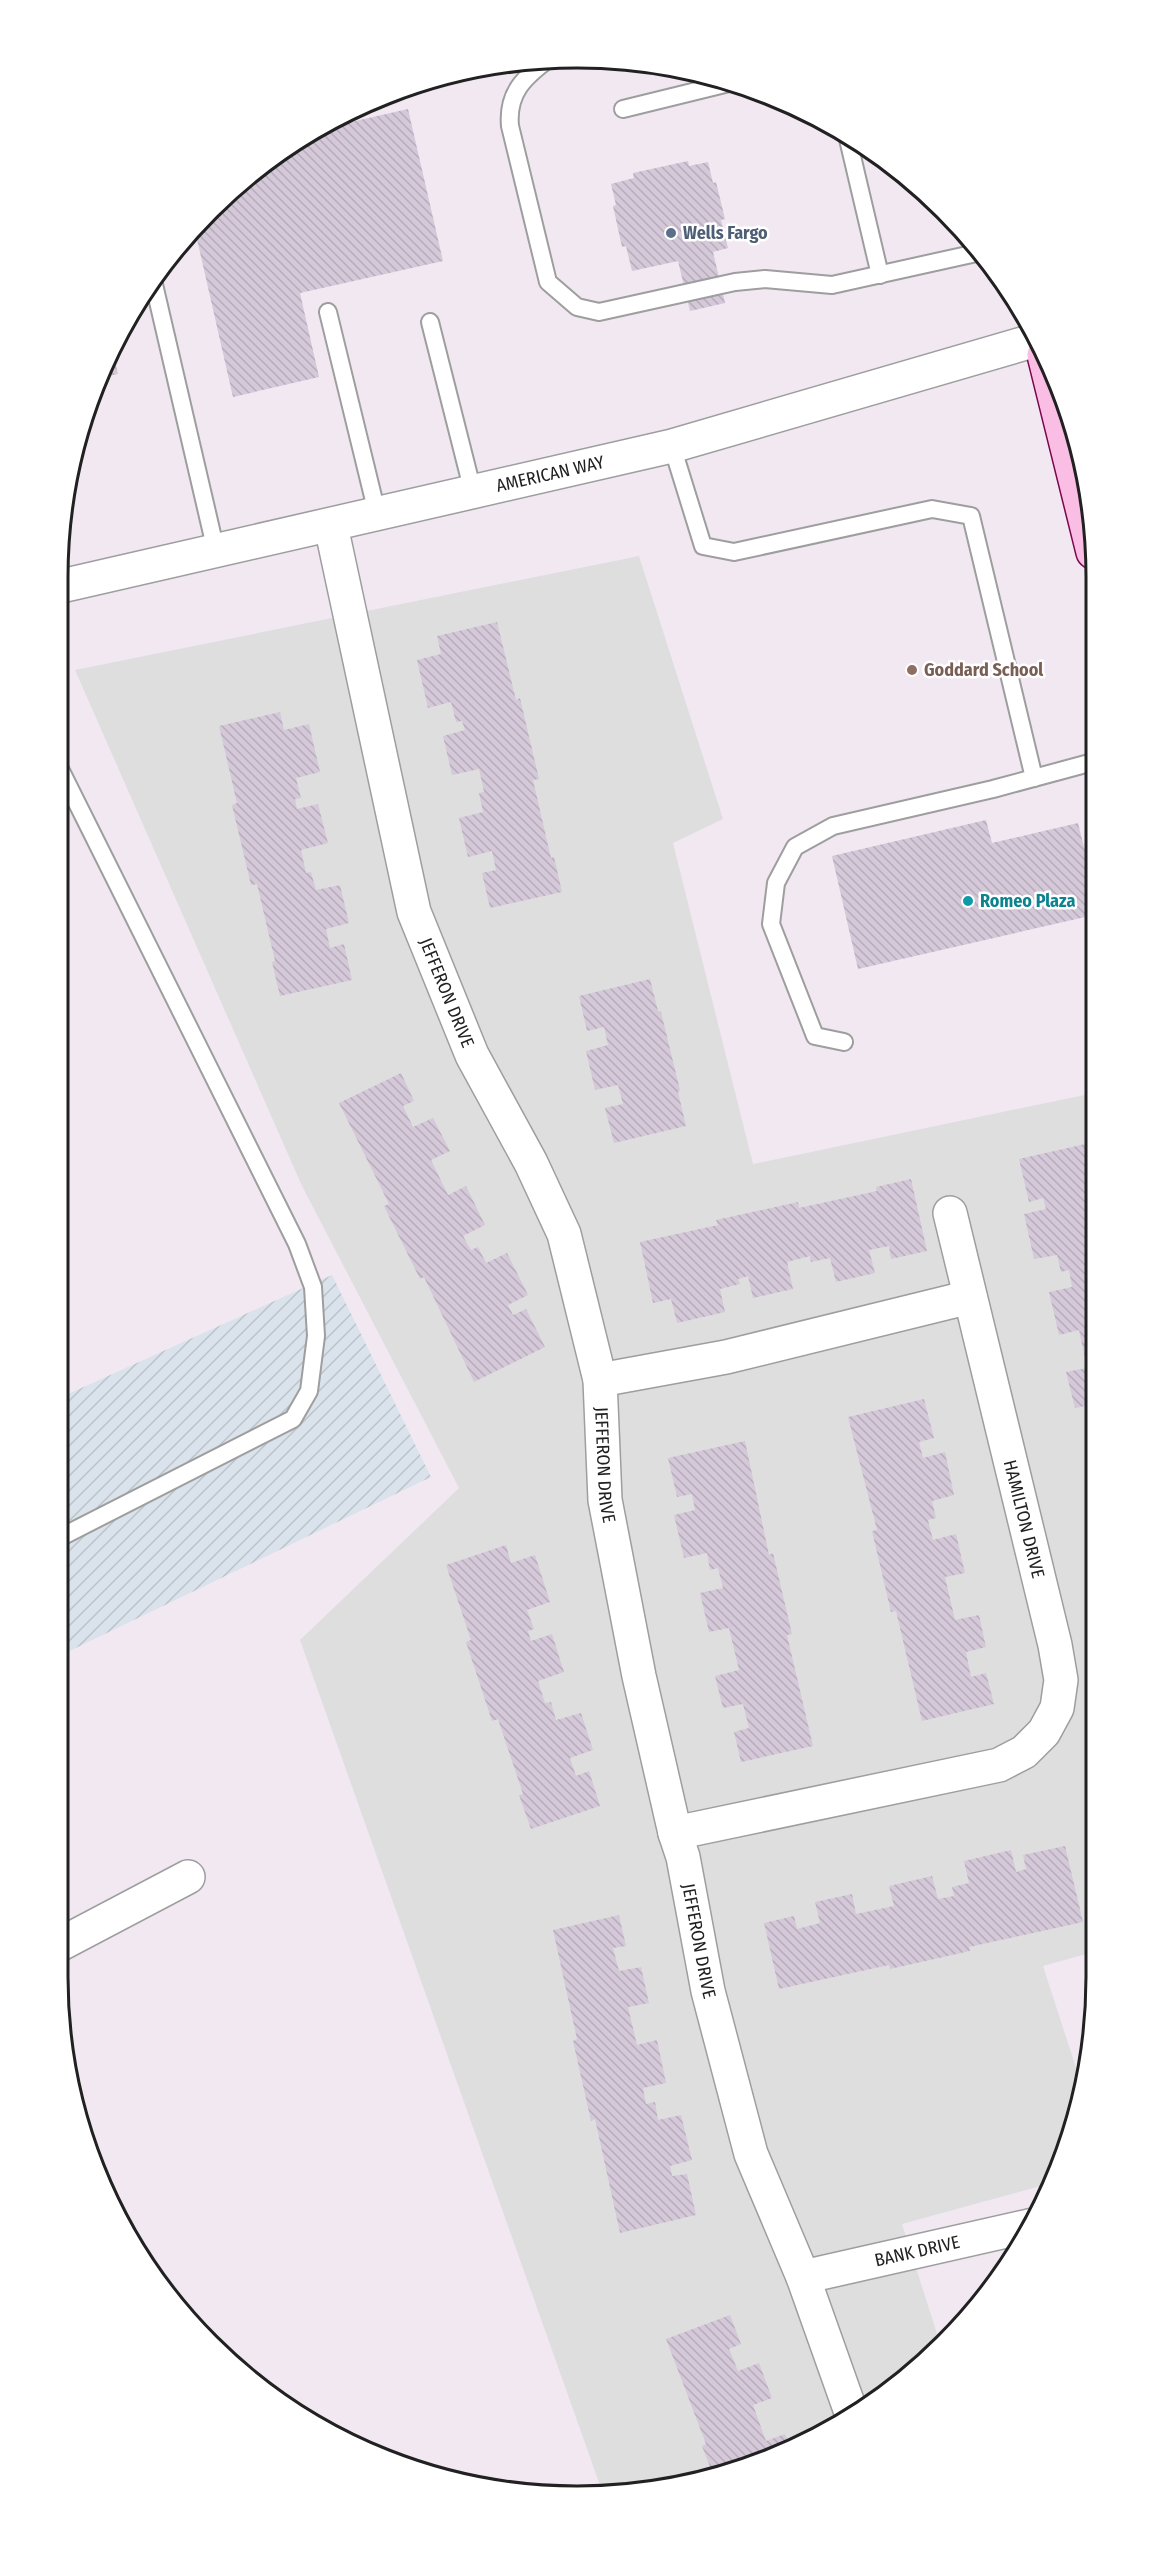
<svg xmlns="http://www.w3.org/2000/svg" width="1154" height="2554" font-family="'Fira Sans Condensed',sans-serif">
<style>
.residential{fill:#dfdedf}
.industrial{fill:url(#industrial-furrows)}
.building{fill:url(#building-back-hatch)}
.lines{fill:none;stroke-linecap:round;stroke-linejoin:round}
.service-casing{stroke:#9e9e9e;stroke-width:20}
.minor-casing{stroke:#9e9e9e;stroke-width:36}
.secondary-casing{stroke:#7c054c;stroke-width:36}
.service{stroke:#fff;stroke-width:16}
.minor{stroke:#fff;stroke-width:33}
.secondary{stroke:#fabee5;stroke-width:33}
.service-dot{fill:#5c6f8a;stroke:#fff;stroke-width:2}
.education-dot{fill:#8d6e63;stroke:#fff;stroke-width:2}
.culture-dot{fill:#0f9aa8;stroke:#fff;stroke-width:2}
.labels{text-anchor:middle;stroke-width:5;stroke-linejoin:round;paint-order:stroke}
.service-label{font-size:18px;font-weight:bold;fill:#4e5e75;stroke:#fff;text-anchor:start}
.street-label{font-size:18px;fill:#212121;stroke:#fff}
.education-label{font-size:18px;font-weight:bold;fill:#785e54;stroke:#fff;text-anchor:start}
.culture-label{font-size:18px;font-weight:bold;fill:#0d838f;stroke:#fff;text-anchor:start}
.rim{fill:none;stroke:#212121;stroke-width:3}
</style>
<defs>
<pattern id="industrial-furrows" width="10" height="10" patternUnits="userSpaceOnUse" patternTransform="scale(1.5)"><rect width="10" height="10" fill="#dae3eb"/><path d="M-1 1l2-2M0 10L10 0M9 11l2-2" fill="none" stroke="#bbc2c9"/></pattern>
<pattern id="building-back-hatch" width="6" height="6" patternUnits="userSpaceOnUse" patternTransform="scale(1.5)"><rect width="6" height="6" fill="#d4c8d9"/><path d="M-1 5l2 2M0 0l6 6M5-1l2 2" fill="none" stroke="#b6acba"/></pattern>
</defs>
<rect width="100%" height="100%" fill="#f1e8f2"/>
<path class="residential" d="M639,556L723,819L673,843L753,1164L1094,1093L1097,1951L1043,1966L1080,2080L1069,2144L1052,2183L902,2224L940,2343L837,2427L744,2470L645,2493L602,2491L300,1640L459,1488L302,1186L75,670Z"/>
<path class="industrial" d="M332,1275L431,1477L57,1657V1399Z"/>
<g class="building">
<path d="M408,109L443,261L300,293L319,377L233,397L194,226L253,171L268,168L266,161L316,130Z"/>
<path d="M688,161L689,166L708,162L713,183L716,182L725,219L721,220L728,248L713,252L725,303L690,311L678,261L632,271L626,246L622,247L613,206L616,205L611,184L634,178L633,173Z"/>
<path d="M112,349L118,374L99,378L100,375Z"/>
<path d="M497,622L516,700L520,698L539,779L533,780L551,858L554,857L562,892L490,908L482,873L496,870L492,851L468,857L459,818L483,812L479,793L484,792L479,769L452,775L443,736L465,730L462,721L456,722L451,702L428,708L417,660L441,654L437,636Z"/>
<path d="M280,712L284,730L309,724L320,772L296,778L301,798L295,799L297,809L318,804L328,843L301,850L306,873L311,872L316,890L340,885L349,923L326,929L330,948L344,944L352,980L280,996L272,962L275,961L257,884L251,885L232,805L237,803L219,726Z"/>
<path d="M986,820L992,843L1078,823L1094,888V915L858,969L832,856Z"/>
<path d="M650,979L658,1011L661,1012L680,1090L678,1092L686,1126L614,1143L605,1108L623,1104L618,1085L595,1090L586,1051L608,1045L604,1027L587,1031L579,996Z"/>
<path d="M401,1073L414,1101L403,1106L413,1127L433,1118L450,1151L431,1160L448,1195L466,1186L485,1225L463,1236L471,1250L478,1247L486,1263L507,1253L528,1295L508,1305L513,1315L526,1309L545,1347L474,1382L424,1277L420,1279L384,1206L389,1204L339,1103Z"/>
<path d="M1094,1142L1095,1404L1075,1408L1066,1372L1087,1368L1079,1330L1059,1335L1049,1292L1072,1287L1069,1270L1061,1272L1057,1255L1034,1259L1024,1214L1046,1209L1043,1198L1029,1202L1019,1159Z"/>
<path d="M911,1179L927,1251L891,1259L889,1246L869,1250L875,1273L836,1282L830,1258L811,1262L810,1256L787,1262L793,1289L753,1298L748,1276L738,1279L740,1284L720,1289L725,1312L677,1323L671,1299L653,1303L640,1242L718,1225L716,1220L798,1202L799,1208L877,1191L876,1187Z"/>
<path d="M924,1399L934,1438L919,1442L923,1458L945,1452L954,1495L932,1501L936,1518L928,1520L933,1540L956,1534L965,1573L945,1577L955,1620L979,1615L986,1647L966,1652L971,1677L986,1673L994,1704L922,1721L896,1611L891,1612L872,1531L877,1530L848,1417Z"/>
<path d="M1095,1428V1452H1094L1089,1429Z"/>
<path d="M745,1441L769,1555L773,1553L792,1634L787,1635L813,1746L741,1762L734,1732L749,1728L743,1704L723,1708L715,1676L739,1670L729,1628L709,1632L700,1593L723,1588L718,1568L710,1570L707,1553L684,1558L674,1515L695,1510L692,1494L677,1497L668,1458Z"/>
<path d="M506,1545L511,1563L535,1555L550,1602L527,1610L534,1629L528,1631L531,1641L552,1634L564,1672L538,1681L545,1703L551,1702L556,1720L581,1713L593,1750L570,1758L576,1776L589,1771L600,1806L531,1829L519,1795L523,1794L498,1719L492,1721L466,1642L471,1640L446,1565Z"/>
<path d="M1065,1846L1083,1922L969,1947L970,1951L890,1969L889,1965L779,1989L764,1923L794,1916L797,1929L820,1923L815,1902L852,1894L856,1914L894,1906L889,1886L932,1876L938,1899L954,1896L952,1887L969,1883L964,1861L1011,1850L1016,1872L1026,1869L1023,1855Z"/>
<path d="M619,1915L626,1946L613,1948L619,1971L641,1967L649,2003L628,2007L637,2045L657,2040L666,2083L643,2088L646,2104L655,2102L658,2120L681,2115L692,2160L670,2166L672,2176L687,2174L696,2215L620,2233L595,2119L591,2121L573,2041L577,2039L553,1930Z"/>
<path d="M730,2315L741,2344L729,2349L738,2371L759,2363L772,2398L753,2405L766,2441L785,2434L791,2448L744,2470L714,2477L702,2446L706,2444L666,2339Z"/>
</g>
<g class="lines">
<defs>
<g id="service">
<path d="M550,58C524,77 507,93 510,126L548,282L577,307L599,312L735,282L765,279L832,285L981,252"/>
<path d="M623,109L733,82"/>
<path d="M847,135L880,275"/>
<path d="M153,280L216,551"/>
<path d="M328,312L377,513"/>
<path d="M430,322L473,492"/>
<path d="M672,446L703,546L734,552L932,509L971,516L1034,778"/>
<path d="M844,1042L815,1036L771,924L776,883L795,847L833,826L993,789L1093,762"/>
<path d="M57,1539L293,1419L309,1391L316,1336L313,1287L297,1244L57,763"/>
</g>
<g id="minor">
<path id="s1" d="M331,526L414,912L472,1055L531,1163L564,1234L600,1380L605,1500L639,1676L675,1833L683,1857L708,1991L751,2154L803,2277L852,2415"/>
<path id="s2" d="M57,587L672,446L1036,340"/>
<path d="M600,1380L726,1357L970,1297"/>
<path d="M675,1833L999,1765L1024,1752L1044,1732L1057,1708L1061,1680L1055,1645L950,1213"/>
<path d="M57,1946L188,1877"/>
<path id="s3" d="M803,2277L1033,2225"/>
</g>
<path id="secondary" d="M1044,355L1093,552"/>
</defs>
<use href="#service" class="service-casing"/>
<use href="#minor" class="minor-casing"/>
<use href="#secondary" class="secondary-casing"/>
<use href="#service" class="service"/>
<use href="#minor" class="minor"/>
<use href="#secondary" class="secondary"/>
</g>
<circle class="service-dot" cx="671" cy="233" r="6"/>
<circle class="education-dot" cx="912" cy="670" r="6"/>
<circle class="culture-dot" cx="968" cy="901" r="6"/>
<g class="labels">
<g class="service-label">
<text x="683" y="239">Wells Fargo</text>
</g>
<g class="street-label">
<text dy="6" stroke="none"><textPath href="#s2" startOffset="506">AMERICAN WAY</textPath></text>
<text dy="6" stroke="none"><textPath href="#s1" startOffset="482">JEFFERON DRIVE</textPath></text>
<text dy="6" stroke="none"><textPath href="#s1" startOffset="986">JEFFERON DRIVE</textPath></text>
<text transform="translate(1024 1519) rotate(76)" y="6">HAMILTON DRIVE</text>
<text dy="6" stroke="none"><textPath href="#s1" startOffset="1472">JEFFERON DRIVE</textPath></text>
<text dy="6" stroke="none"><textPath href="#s3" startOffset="117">BANK DRIVE</textPath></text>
</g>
<g class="education-label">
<text x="924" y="676">Goddard School</text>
</g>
<g class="culture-label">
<text x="980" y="907">Romeo Plaza</text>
</g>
</g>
<path d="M0 0H1154V2554H0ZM577 68H577A509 509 0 0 1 1086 577V1977A509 509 0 0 1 577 2486H577A509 509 0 0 1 68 1977V577A509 509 0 0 1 577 68Z" fill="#fff" fill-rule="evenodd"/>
<path class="rim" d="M577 68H577A509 509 0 0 1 1086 577V1977A509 509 0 0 1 577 2486H577A509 509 0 0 1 68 1977V577A509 509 0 0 1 577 68Z"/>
</svg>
